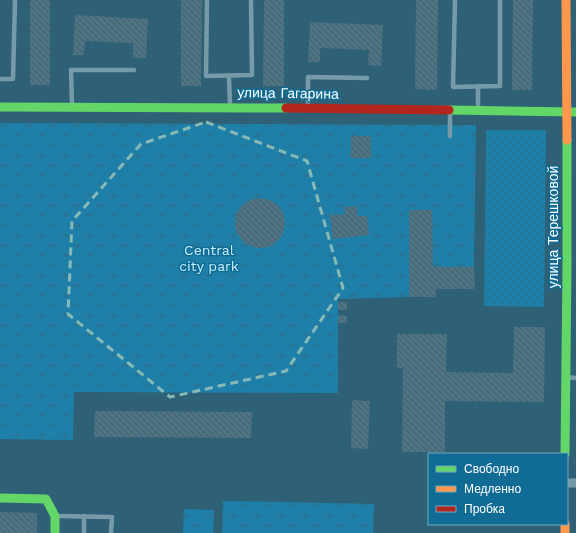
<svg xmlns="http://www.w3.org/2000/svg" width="576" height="533" font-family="'Work Sans',sans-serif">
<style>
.grass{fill:url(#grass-dots)}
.park{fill:url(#park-tufts)}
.building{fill:url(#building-back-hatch)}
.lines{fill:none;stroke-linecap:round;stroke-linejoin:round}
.lane{stroke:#779aa9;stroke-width:4.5}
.street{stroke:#779aa9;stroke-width:9}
.fast{stroke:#63d668;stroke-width:9}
.slow{stroke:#ff974d;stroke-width:9}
.jam{stroke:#b3261e;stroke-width:9}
.marked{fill:none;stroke:#87bab6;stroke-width:3;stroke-dasharray:8 5;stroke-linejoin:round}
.labels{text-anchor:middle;stroke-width:3;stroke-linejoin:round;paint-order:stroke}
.street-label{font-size:14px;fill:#fff;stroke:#106c94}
.park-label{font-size:14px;fill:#c6eefe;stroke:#106c94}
</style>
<defs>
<pattern id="grass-dots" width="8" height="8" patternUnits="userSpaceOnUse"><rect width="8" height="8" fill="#1e80a9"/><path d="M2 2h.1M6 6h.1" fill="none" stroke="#33697f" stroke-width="1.8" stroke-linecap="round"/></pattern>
<pattern id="park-tufts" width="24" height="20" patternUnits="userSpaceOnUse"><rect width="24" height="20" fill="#1e80a9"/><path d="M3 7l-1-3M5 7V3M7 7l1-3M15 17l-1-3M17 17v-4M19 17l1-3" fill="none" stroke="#33697f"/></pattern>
<pattern id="building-back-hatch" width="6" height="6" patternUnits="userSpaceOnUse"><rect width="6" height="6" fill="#4c7485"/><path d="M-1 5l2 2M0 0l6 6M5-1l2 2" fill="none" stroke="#4c5c63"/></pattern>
</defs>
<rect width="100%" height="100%" fill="#2e6076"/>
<path class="grass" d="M486,130H546L544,307L484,306Z"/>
<g class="park">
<path d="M0,123L476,125L474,267H433L432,210H409V297L338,299V393L74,392L73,440L0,439Z"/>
<path d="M223,501L374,504L373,533H222Z"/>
<path d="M184,509L214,510L213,533H183Z"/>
</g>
<g class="building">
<rect x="30" y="0" width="20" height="85"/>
<path d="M181,0H202L201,86H181Z"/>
<path d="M264,0H284V86H263Z"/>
<path d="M416,0H438L437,90L415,89Z"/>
<path d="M513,0H533L532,90H512Z"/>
<path d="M75,15L148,19L146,58H133V43L85,41L84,55H73Z"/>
<path d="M310,22L383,25L381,66L368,65L369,50L320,48V62H308Z"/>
<rect x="351" y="136" width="20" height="22"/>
<circle cx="260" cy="223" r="25"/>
<path d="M357,206L358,216H367L369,235L333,239L330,215L345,214L344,207Z"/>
<path d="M409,210H432L433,267H474L475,289H436V297H409Z"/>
<rect x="338" y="302" width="9" height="8"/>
<path d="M338,315L347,316V323H338Z"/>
<path d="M514,327H545L544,402L445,401V452H402L403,368H397V334H447L446,372L513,373Z"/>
<path d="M352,400L370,401L368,449L351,448Z"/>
<path d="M95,411L252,412L251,438L94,437Z"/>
<path d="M0,512L37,513V533H0Z"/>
</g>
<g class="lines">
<g class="lane">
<path d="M207,0L206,76L252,75L251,0"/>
<path d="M455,0L453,87L500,86V0"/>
<path d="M229,76L230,107"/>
<path d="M0,79H13L15,0"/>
<path d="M478,86V110"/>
<path d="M72,106L71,70H134"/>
<path d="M308,107V77L367,78"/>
<path d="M450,111V136"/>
<path d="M566,377L576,378"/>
<path d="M55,516L112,517L111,533"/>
<path d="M84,516V533"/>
</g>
<path class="street" d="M567,483H576"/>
<g class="fast">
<path d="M0,107L286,108"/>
<path d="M449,110L576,112"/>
<path d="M565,454L567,266V140"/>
<path d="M0,498L46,499L55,516V533"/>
</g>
<g class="slow">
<path d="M566,0L567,140"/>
<path d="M565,524V533"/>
</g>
<path class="jam" d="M286,108L449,110"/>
</g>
<path class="marked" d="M206,122L307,161L343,288L286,371L170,397L68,314L72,221L141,144Z"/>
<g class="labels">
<g class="street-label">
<text transform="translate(288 93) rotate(1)" y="5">улица Гагарина</text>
<text transform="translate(553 227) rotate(-90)" y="5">улица Терешковой</text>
</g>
<g class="park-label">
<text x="209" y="255">Central<tspan x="209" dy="16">city park</tspan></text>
</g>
</g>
<rect x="428" y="453" width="140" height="72" fill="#106c94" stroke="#70a7bf"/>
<rect x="436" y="466" width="20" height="6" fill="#63d668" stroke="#70a7bf"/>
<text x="464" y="473" font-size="12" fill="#ffffff">Свободно</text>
<rect x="436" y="486" width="20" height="6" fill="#ff974d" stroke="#70a7bf"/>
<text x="464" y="493" font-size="12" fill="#ffffff">Медленно</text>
<rect x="436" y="506" width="20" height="6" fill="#b3261e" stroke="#70a7bf"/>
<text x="464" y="513" font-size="12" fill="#ffffff">Пробка</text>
</svg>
